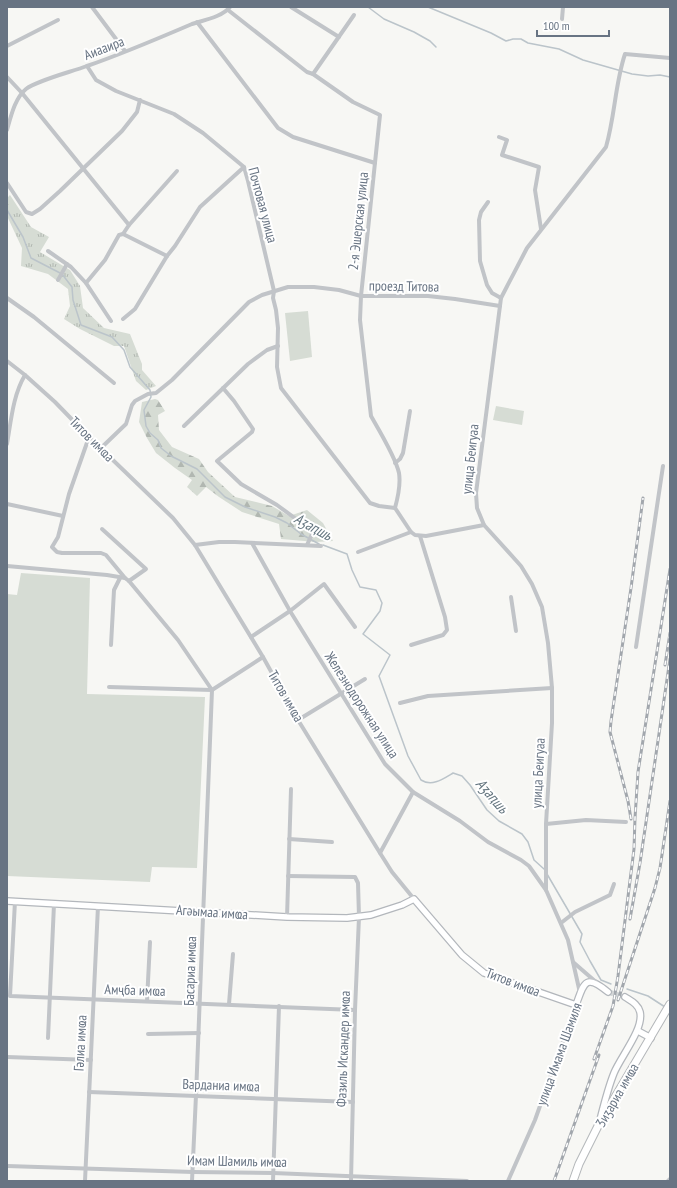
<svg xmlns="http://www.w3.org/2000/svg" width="677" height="1188" font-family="'PT Sans Narrow',sans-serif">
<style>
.grass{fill:url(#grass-tufts)}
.forest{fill:url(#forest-firs)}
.pitch{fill:#d6dcd4}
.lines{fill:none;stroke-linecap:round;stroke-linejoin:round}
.stream{stroke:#bbc4ca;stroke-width:1.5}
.secondary-tunnel{stroke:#d3d6d8;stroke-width:5.5;stroke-dasharray:5.5 3;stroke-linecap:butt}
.secondary-casing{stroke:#b3b7bc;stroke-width:8}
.highway-casing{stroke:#b4b7ba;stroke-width:9}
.street{stroke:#c1c4c8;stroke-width:4}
.secondary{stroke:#fff;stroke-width:5.5}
.highway{stroke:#fff;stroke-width:7}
.rail-casing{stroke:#a2a7ad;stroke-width:3}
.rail{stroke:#fff;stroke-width:1.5;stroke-dasharray:4.5;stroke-linecap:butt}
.labels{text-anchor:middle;stroke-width:4;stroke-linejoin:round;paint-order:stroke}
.street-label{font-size:14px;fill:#687483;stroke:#fff}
.water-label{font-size:15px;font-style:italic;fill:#64757f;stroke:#fff}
</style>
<defs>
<pattern id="grass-tufts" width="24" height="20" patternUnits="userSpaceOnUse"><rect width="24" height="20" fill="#d6dcd4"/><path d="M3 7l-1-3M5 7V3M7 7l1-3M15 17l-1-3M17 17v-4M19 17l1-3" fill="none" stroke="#b1b7b1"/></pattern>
<pattern id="forest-firs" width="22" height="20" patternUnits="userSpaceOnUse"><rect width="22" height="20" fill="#d6dcd4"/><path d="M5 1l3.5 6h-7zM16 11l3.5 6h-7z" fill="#b1b7b1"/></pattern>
</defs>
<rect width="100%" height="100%" fill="#f7f7f4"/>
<path class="grass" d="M10,195L31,227L49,237L40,252L70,270L80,286L83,308L104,328L130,334L142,364V370L156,386L146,390L136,381L124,346H114L80,329L64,319L70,306L68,289L48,274L21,266L22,248L7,216V198Z"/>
<path class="forest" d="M155,399L158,400L165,411L158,415L159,430L172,447L199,459L208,472L235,497L272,506L289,516L307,510L323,523L333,541L316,542L281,539L279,524L242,512L219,497L206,487L197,496L187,487L192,480L175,468L156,453L147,438L139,422L142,402Z"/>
<g class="pitch">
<path d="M308,311L312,357L290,361L285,313Z"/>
<path d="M496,406L524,411L522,425L493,420Z"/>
<path d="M21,573L90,578L87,694L205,697L197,868L152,867L150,882L7,876V594L17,595Z"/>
</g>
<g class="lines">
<g class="stream">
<path d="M368,7L384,19L414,32L430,41L436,47"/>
<path d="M428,7L491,33L506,41L513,39H521L528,43L559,49L583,60L632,74L648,76L660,75L670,77"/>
<path d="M7,210L23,237L31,258L62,274L72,287L73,300L81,325L112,337L124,350L130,367L150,390L151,397L144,410L146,426L150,433L158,440L161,448L171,456L197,469L225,497L245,507L275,517L287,523L301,534L319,544"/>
<path d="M323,545L347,554L352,570L360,587L376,590L382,603L380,611L363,634L390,655L379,676L408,756L421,780C432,787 443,779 453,773L462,776L470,785L487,810L499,821L522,834L528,842L534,860L544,869"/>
<path d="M547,874L582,934L580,942L590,961L601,980L611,984"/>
<path d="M627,989L648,996L665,1007"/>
</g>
<path class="secondary-tunnel" d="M608,992L625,997"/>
<defs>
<g id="secondary">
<path d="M7,901L287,917L347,918L371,915L402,905L414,899L462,955L484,973L576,1005C584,983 585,973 608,992"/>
<path d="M638,1031L651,1038"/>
<path d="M600,1120C604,1104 608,1088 614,1073C621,1056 644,1029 640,1012C638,1004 631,1001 625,997"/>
</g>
<path id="highway" d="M573,1181L579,1164L598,1126L670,1004"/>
</defs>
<use href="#secondary" class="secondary-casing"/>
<use href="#highway" class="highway-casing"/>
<g class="street">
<path d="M92,7L125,51"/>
<path d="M291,7L339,37"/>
<path d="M228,10L307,72L313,74L353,102L380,115L361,296L360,320L371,416C379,430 396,458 399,473C401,485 398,497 395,508"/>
<path d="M562,19L563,7"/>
<path d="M197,22L278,128L293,137L375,163"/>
<path d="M7,46L58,20"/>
<path d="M87,66L96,80L116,91L174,114L203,133L244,167L248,181L274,291L273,298L276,310L278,328L277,367L281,388L370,503L379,506L395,508L411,532"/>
<path d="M313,74L354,15"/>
<path d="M7,77L22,93L129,225L123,234L167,256"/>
<path d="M7,130C11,116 15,98 26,89C38,80 71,72 87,66C122,54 157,39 192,24C204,20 222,17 230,7"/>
<path d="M499,137L507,140L502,155L539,167L535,190L541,229"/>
<path d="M7,183L26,212L32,214L40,209L60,191L122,131L137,112L140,100"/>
<path d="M488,202L481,212L479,220L480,261L487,285L492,293L501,298"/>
<path d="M129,225L177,171"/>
<path d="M48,251L71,267L86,283L111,321"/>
<path d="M58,280L67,264"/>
<path d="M86,283L105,260L119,235L123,234"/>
<path d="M7,298L34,317L114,383"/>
<path d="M123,319L135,309L167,256L175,246L200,207L244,167"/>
<path d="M7,361L25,375L55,402L89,437L173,518L195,545L263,657L298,720L380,853L392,872L414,899"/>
<path d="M223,388L234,401L253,429L252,432L217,461L241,484L277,505L311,530L312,534L307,545"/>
<path d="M184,426L248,364L267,350L278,346"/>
<path d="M89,437L69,494L58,537L52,547L57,552L62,553H101L106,555L125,578"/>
<path d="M7,444C11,421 13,395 25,375"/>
<path d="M101,448L126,424L132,405L135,401L148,394L156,393L172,380L249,302L262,295L288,287H314L339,290L361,296H428L455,299L500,306"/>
<path d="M395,463L400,459L403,453L410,411"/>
<path d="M7,504L63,516"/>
<path d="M102,529L146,569L129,581"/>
<path d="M252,543L290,611L385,764L413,792L460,821L488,842L521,860L529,866L546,890"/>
<path d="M195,545L219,542H235L321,546"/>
<path d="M358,552L411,532L415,535L426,536L484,525"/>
<path d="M7,566L107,575L125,578L129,581L178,640L212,690"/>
<path d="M511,597L516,631"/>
<path d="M251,637L290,611L324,584L355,627"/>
<path d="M111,645L114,590L120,578"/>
<path d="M411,645L443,635L447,630L445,617L420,536"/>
<path d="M636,647L663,466"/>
<path d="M109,687L212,690L263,657"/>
<path d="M400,703L428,696L552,688"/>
<path d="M298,720L365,679"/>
<path d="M546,824L586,820L626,822"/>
<path d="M289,839L332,842"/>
<path d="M380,853L413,792"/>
<path d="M288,876L355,877L358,883L359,917L355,1010L351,1181"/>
<path d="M15,901L10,996L355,1010"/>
<path d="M287,917L291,789"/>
<path d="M561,923L575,912L610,895L614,884"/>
<path d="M573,962L596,982"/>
<path d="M580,993L568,940L546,890V824L552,723V688L548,643L542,607L532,584L521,566L484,525L477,508L476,493L501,298L527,248L606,147C615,116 615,84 625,54L670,58"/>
<path d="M147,1001L150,942"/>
<path d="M229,1004L233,954"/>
<path d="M148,1034L199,1033"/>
<path d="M48,1038L54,904"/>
<path d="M7,1057L91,1060"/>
<path d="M89,1092L353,1102"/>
<path d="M7,1166L193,1172L273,1173L467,1181"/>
<path d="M85,1181L98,906"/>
<path d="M192,1181L196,1095L212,690"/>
<path d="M273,1181L279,1006"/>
<path d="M508,1181L535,1120L576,1005"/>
<path d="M668,1181L670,1179"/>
</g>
<use href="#secondary" class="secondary"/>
<use href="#highway" class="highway"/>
<defs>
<g id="rail">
<path d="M665,665L670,633"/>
<path d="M631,819L628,801L610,732L611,721L631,588L643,498"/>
<path d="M630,919L640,863L670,659"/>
<path d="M618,1000L655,888L660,868L670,801"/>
<path d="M594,1059L613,1006L618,976L634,849L635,818L638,772L670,569"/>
<path d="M554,1181L599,1055"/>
</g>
</defs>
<use href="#rail" class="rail-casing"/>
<use href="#rail" class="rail"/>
</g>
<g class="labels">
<g class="street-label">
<text transform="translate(104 48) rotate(-21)" y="5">Аиааира</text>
<text transform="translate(263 205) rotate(75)" y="5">Почтовая улица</text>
<text transform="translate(358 221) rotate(-84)" y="5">2-я Эшерская улица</text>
<text transform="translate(404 286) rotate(1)" y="5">проезд Титова</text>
<text transform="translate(92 439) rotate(45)" y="5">Титов имҩа</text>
<text transform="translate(470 459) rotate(-84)" y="5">улица Беигуаа</text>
<text transform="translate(286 696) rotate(60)" y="5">Титов имҩа</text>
<text transform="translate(362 705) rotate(57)" y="5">Железнодорожная улица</text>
<text transform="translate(538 773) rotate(-87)" y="5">улица Беигуаа</text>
<text transform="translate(212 912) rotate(4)" y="5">Агәымаа имҩа</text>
<text transform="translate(190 971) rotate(-88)" y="5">Басариа имҩа</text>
<text transform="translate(513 982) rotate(21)" y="5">Титов имҩа</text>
<text transform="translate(135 990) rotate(2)" y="5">Амҷба имҩа</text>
<text transform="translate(80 1043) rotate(-87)" y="5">Гәлиа имҩа</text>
<text transform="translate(343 1049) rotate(-88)" y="5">Фазиль Искандер имҩа</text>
<text transform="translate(559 1054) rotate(-70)" y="5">улица Имама Шамиля</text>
<text transform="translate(221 1085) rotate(2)" y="5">Варданиа имҩа</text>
<text transform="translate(617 1095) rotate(-60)" y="5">Ӡиӡариа имҩа</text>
<text transform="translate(237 1161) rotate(1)" y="5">Имам Шамиль имҩа</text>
</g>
<g class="water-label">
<text transform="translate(313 527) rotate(29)" y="5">Аӡаԥшь</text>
<text transform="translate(492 796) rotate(49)" y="5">Аӡаԥшь</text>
</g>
</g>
<rect width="677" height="1188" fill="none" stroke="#687483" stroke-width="16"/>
<path d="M537 30v6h72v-6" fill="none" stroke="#687483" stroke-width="2"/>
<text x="543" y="30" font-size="12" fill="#687483" stroke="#ffffff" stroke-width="3" paint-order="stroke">100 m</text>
</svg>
